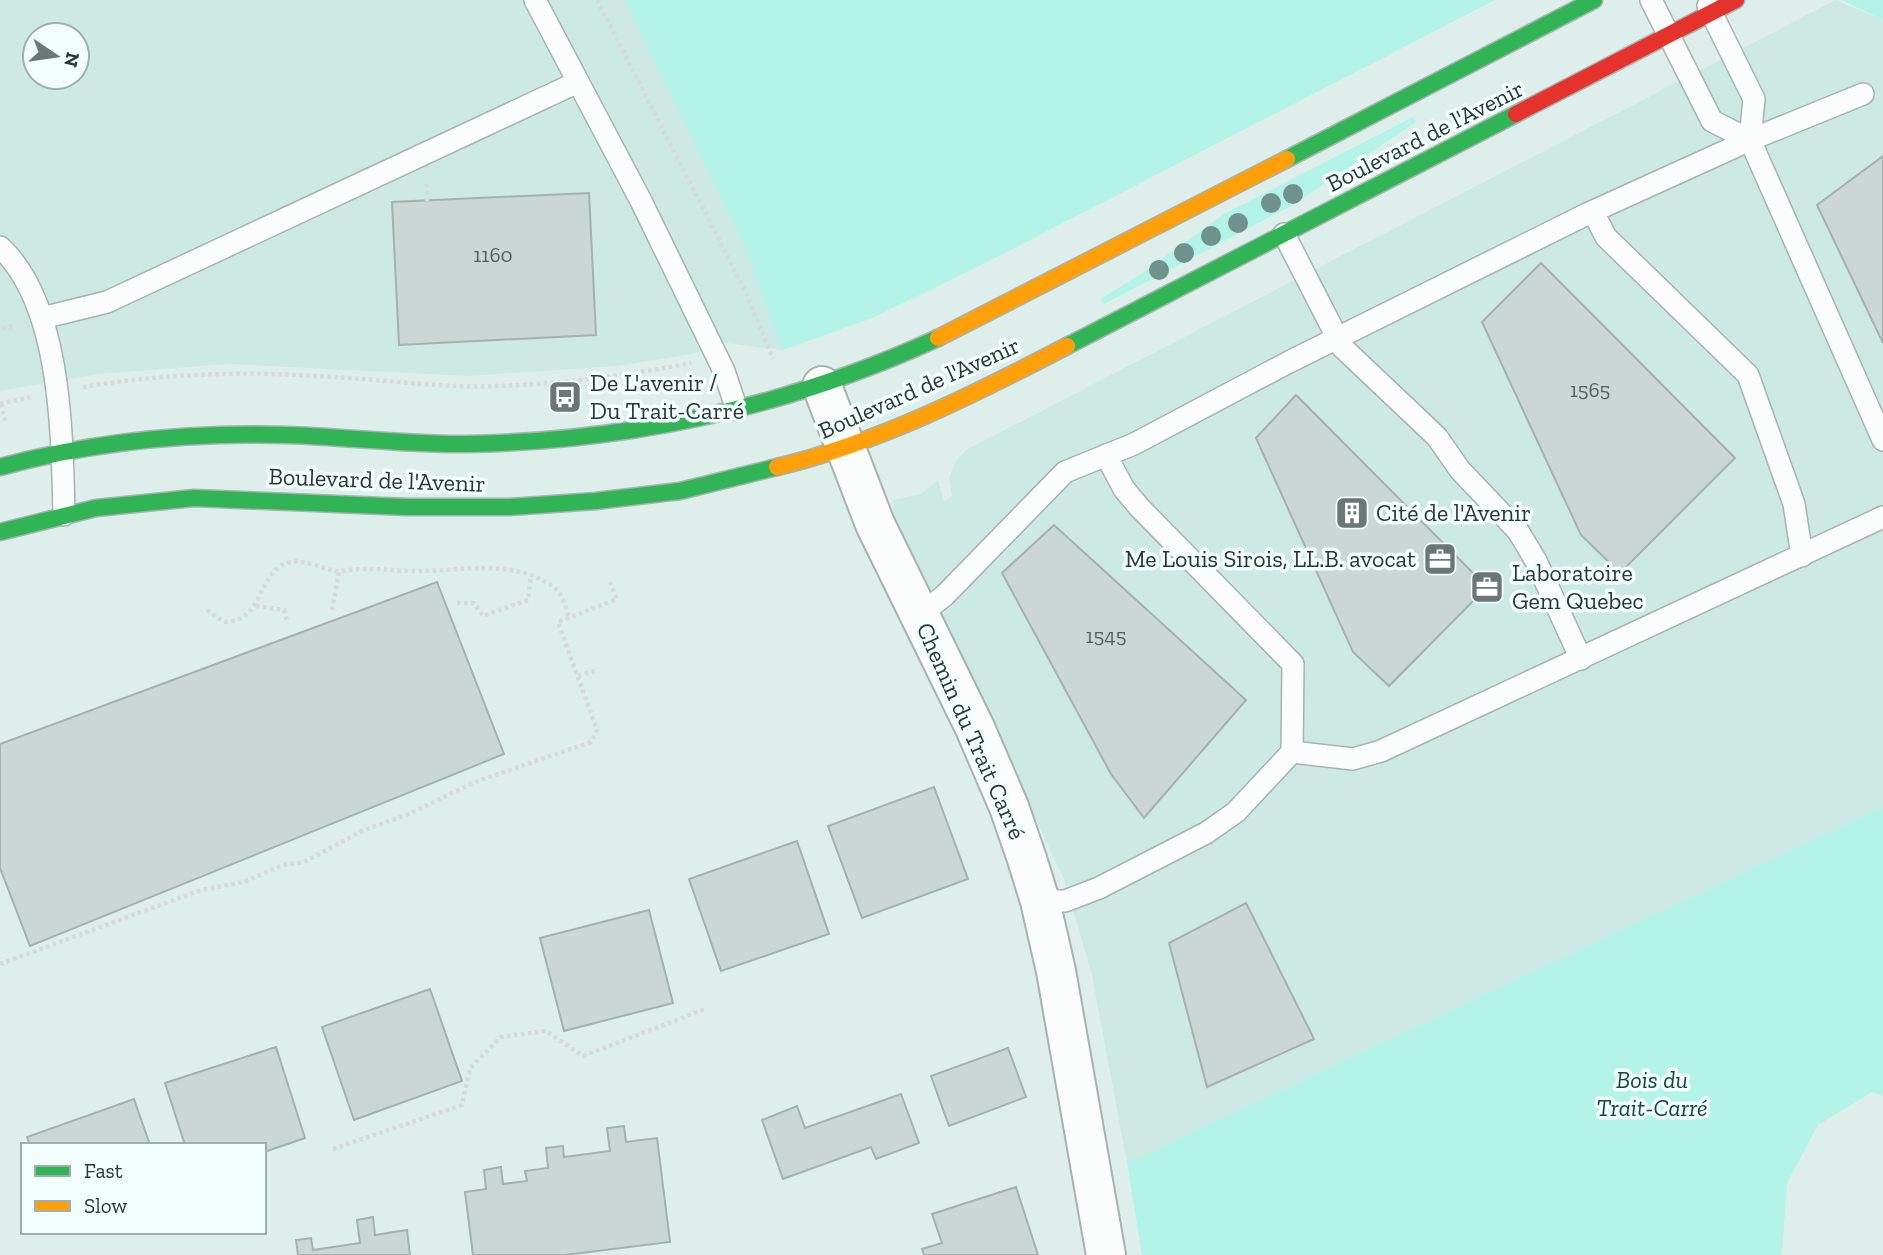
<svg xmlns="http://www.w3.org/2000/svg" width="1883" height="1255" font-family="'Zilla Slab',serif">
<style>
.built{fill:#cce9e3;fill-rule:evenodd}
.green{fill:#b4f3e7}
.building{fill:#cad7d4;stroke:#a4b1ae;stroke-width:2}
.lines{fill:none;stroke-linecap:round;stroke-linejoin:round}
.lane-casing{stroke:#a6b3b0;stroke-width:24}
.street-casing{stroke:#a6b3b0;stroke-width:42}
.fast-casing{stroke:#a6b3b0;stroke-width:19}
.slow-casing{stroke:#a6b3b0;stroke-width:19}
.jam-casing{stroke:#a6b3b0;stroke-width:19}
.path{stroke:#d6dad9;stroke-width:4.5;stroke-dasharray:3.5 3.5;stroke-linecap:butt}
.lane{stroke:#fafdfc;stroke-width:21}
.street{stroke:#fafdfc;stroke-width:38}
.fast{stroke:#30b455;stroke-width:16}
.slow{stroke:#ff9f0a;stroke-width:16}
.jam{stroke:#e5322d;stroke-width:16}
.tree{fill:#6f938c}
.labels{text-anchor:middle;stroke-width:7;stroke-linejoin:round;paint-order:stroke}
.number-label{font-size:21px;fill:#535f5c}
.street-label{font-size:24px;fill:#2b3734;stroke:#f2fefb}
.poi-label{font-size:24px;fill:#2b3734;stroke:#f2fefb;text-anchor:start}
.park-label{font-size:24px;font-style:italic;fill:#15473f;stroke:#f2fefb}
</style>
<rect width="100%" height="100%" fill="#deefeb"/>
<g class="built">
<path d="M0,0H625L744,245L783,350L726,343L691,354L617,366L468,376L229,364L99,374L0,391ZM35,35H77V77H35Z"/>
<path d="M1836,0L1883,20V807L1127,1163L1092,975L1064,879L893,519V500L921,494L938,480L944,502L952,496L949,477L955,463L966,450Z"/>
</g>
<g class="green">
<path d="M625,0H1495L1001,255L875,317L783,350L744,245Z"/>
<path d="M1842,0H1883V20Z"/>
<path d="M1413,117L1416,122L1293,205L1104,304L1100,299L1141,274L1224,214Z"/>
<path d="M1883,807V1096L1872,1092L1818,1125L1787,1183L1782,1255H1142L1127,1163Z"/>
</g>
<g class="building">
<path d="M1883,156V343L1817,205Z"/>
<path d="M589,193L596,335L399,345L392,202Z"/>
<path d="M1541,263L1735,458L1620,573L1581,535L1482,322Z"/>
<path d="M1296,395L1487,587L1389,686L1353,652L1256,438Z"/>
<path d="M1054,525L1246,700L1144,818L1111,774L1002,573Z"/>
<path d="M437,582L504,754L30,946L0,868V744Z"/>
<path d="M934,787L968,879L862,918L828,826Z"/>
<path d="M797,841L829,934L721,971L689,879Z"/>
<path d="M1246,903L1314,1039L1207,1087L1169,943Z"/>
<path d="M649,910L673,1003L564,1031L540,938Z"/>
<path d="M430,989L462,1081L354,1120L322,1027Z"/>
<path d="M276,1047L305,1138L264,1152V1145H185L165,1083Z"/>
<path d="M1008,1048L1026,1097L949,1126L931,1076Z"/>
<path d="M901,1094L919,1143L876,1159L871,1147L783,1179L762,1120L797,1106L805,1128Z"/>
<path d="M134,1099L150,1145H30L27,1137Z"/>
<path d="M624,1126L626,1142L657,1138L670,1242L565,1255H473L465,1192L486,1189L484,1170L501,1167L503,1184L527,1181L525,1171L548,1168L546,1148L563,1146L564,1157L610,1151L607,1128Z"/>
<path d="M1016,1187L1038,1255H924L922,1249L942,1243L932,1214Z"/>
<path d="M373,1217L375,1235L407,1230L410,1255H298L296,1240L311,1238L313,1250L360,1243L357,1220Z"/>
</g>
<g class="lines">
<defs>
<g id="lane">
<path d="M535,0L641,201L724,371L737,410"/>
<path d="M1651,0L1712,121L1750,140L1754,99L1708,6"/>
<path d="M1750,140L1883,440"/>
<path d="M1593,212L1606,237L1748,375L1794,504L1802,556"/>
<path d="M1284,234L1342,347L1437,437L1460,470L1518,531L1536,561L1581,659"/>
<path d="M0,247C62,304 62,436 64,515"/>
<path d="M42,318L107,302L578,82"/>
<path d="M919,616L945,595L1065,472L1134,444L1289,362L1587,214L1750,140L1863,94"/>
<path d="M1292,752L1353,759L1381,751L1883,517"/>
<path d="M1040,901H1065L1099,888L1206,833L1236,812L1292,752L1293,664L1139,507L1124,489L1106,455"/>
</g>
<path id="street" d="M822,386L875,524L975,728L1009,807L1027,859L1040,901L1056,971L1106,1255"/>
<g id="fast">
<path d="M1287,159L1594,0"/>
<path d="M1067,346L1516,114"/>
<path d="M0,467C95,441 190,432 288,435C348,437 407,445 467,444C632,441 788,407 938,338"/>
<path d="M0,532L96,508L194,498L407,507H510L596,501L680,491L777,467"/>
</g>
<g id="slow">
<path d="M938,338L1287,159"/>
<path d="M777,467C878,443 975,394 1067,346"/>
</g>
<path id="jam" d="M1516,114L1736,0"/>
</defs>
<use href="#lane" class="lane-casing"/>
<use href="#street" class="street-casing"/>
<use href="#fast" class="fast-casing"/>
<use href="#slow" class="slow-casing"/>
<use href="#jam" class="jam-casing"/>
<g class="path">
<path d="M597,0L746,293L773,359"/>
<path d="M427,184V201"/>
<path d="M2,329L14,326"/>
<path d="M83,387C165,373 249,371 332,377C372,379 413,384 454,386C532,388 614,378 691,363"/>
<path d="M0,404L30,397"/>
<path d="M1,404L6,424"/>
<path d="M457,603H474L483,616L528,600L531,576"/>
<path d="M256,606L284,610L287,621"/>
<path d="M207,610L224,622C266,622 256,569 291,562C307,559 332,573 342,571C366,567 387,570 411,571C457,572 517,557 556,589C563,595 566,609 569,618"/>
<path d="M332,610L339,572"/>
<path d="M578,676L597,670"/>
<path d="M0,964L201,890L244,882L283,865L304,862L362,831L409,814L475,782L591,742L597,730L558,622L617,599L609,580"/>
<path d="M333,1149L462,1105L470,1068L501,1037L546,1031L583,1056L705,1009"/>
</g>
<use href="#lane" class="lane"/>
<use href="#street" class="street"/>
<use href="#fast" class="fast"/>
<use href="#slow" class="slow"/>
<use href="#jam" class="jam"/>
</g>
<g class="tree">
<circle cx="1293" cy="194" r="10"/>
<circle cx="1271" cy="203" r="10"/>
<circle cx="1238" cy="223" r="10"/>
<circle cx="1211" cy="236" r="10"/>
<circle cx="1184" cy="253" r="10"/>
<circle cx="1159" cy="270" r="10"/>
</g>
<defs>
<symbol id="bus-square" viewBox="-11 -11 22 22"><rect x="-9" y="-9" width="18" height="18" rx="4" fill="#6a7774" stroke="#f2fefb"/><path d="M-5-6H5V4H4V6H2V4H-2V6H-4V4H-5ZM-3.5-4V0h7V-4ZM-3.5 1.2v1.5H-2V1.2ZM2 1.2v1.5H3.5V1.2Z" fill="#fff"/></symbol>
<symbol id="building-square" viewBox="-11 -11 22 22"><rect x="-9" y="-9" width="18" height="18" rx="4" fill="#6a7774" stroke="#f2fefb"/><path d="M-4-6H4V6H1V3H-1V6H-4ZM-2.5-4.3h1.7v1.8h-1.7ZM.8-4.3h1.7v1.8H.8ZM-2.5-1h1.7V.8h-1.7ZM.8-1h1.7V.8H.8Z" fill="#fff"/></symbol>
<symbol id="office-square" viewBox="-11 -11 22 22"><rect x="-9" y="-9" width="18" height="18" rx="4" fill="#6a7774" stroke="#f2fefb"/><path d="M-6-3h4V-5.5h4V-3h4V5H-6ZM-1-4.5V-3h2v-1.5ZM-6 0V1H6V0Z" fill="#fff"/></symbol>
</defs>
<g fill-rule="evenodd">
<use href="#bus-square" x="546" y="378" width="38" height="38"/>
<use href="#building-square" x="1333" y="494" width="38" height="38"/>
<use href="#office-square" x="1421" y="540" width="38" height="38"/>
<use href="#office-square" x="1468" y="568" width="38" height="38"/>
</g>
<g class="labels">
<g class="number-label">
<text x="493" y="262">1160</text>
<text x="1590" y="397">1565</text>
<text x="1106" y="643">1545</text>
</g>
<g class="street-label">
<text transform="translate(1425 136) rotate(-27)" y="8">Boulevard de l'Avenir</text>
<text transform="translate(919 388) rotate(-24)" y="8">Boulevard de l'Avenir</text>
<text transform="translate(377 480) rotate(2)" y="8">Boulevard de l'Avenir</text>
<text transform="translate(971 731) rotate(66)" y="8">Chemin du Trait Carré</text>
</g>
<g class="poi-label">
<text x="590" y="391">De L'avenir /<tspan x="590" dy="28">Du Trait-Carré</tspan></text>
<text x="1376" y="521">Cité de l'Avenir</text>
<text x="1416" y="567" text-anchor="end">Me Louis Sirois, LL.B. avocat</text>
<text x="1512" y="581">Laboratoire<tspan x="1512" dy="28">Gem Quebec</tspan></text>
</g>
<g class="park-label">
<text x="1652" y="1088">Bois du<tspan x="1652" dy="28">Trait-Carré</tspan></text>
</g>
</g>
<rect x="21" y="1143" width="245" height="91" fill="#f2fefb" stroke="#a2aeab" stroke-width="2"/>
<rect x="35" y="1166" width="35" height="10" fill="#30b455" stroke="#a2aeab" stroke-width="2"/>
<text x="84" y="1178" font-size="21" fill="#2b3734">Fast</text>
<rect x="35" y="1201" width="35" height="10" fill="#ff9f0a" stroke="#a2aeab" stroke-width="2"/>
<text x="84" y="1213" font-size="21" fill="#2b3734">Slow</text>
<g transform="translate(56 56) rotate(103)"><circle r="33" fill="#f2fefb" stroke="#a2aeab" stroke-width="2"/>
<path d="M0-5L12 26L0 18L-12 26Z" fill="#6a7774"/>
<text y="-10" font-size="19" font-weight="bold" text-anchor="middle" fill="#2b3734">N</text>
</g>
</svg>
